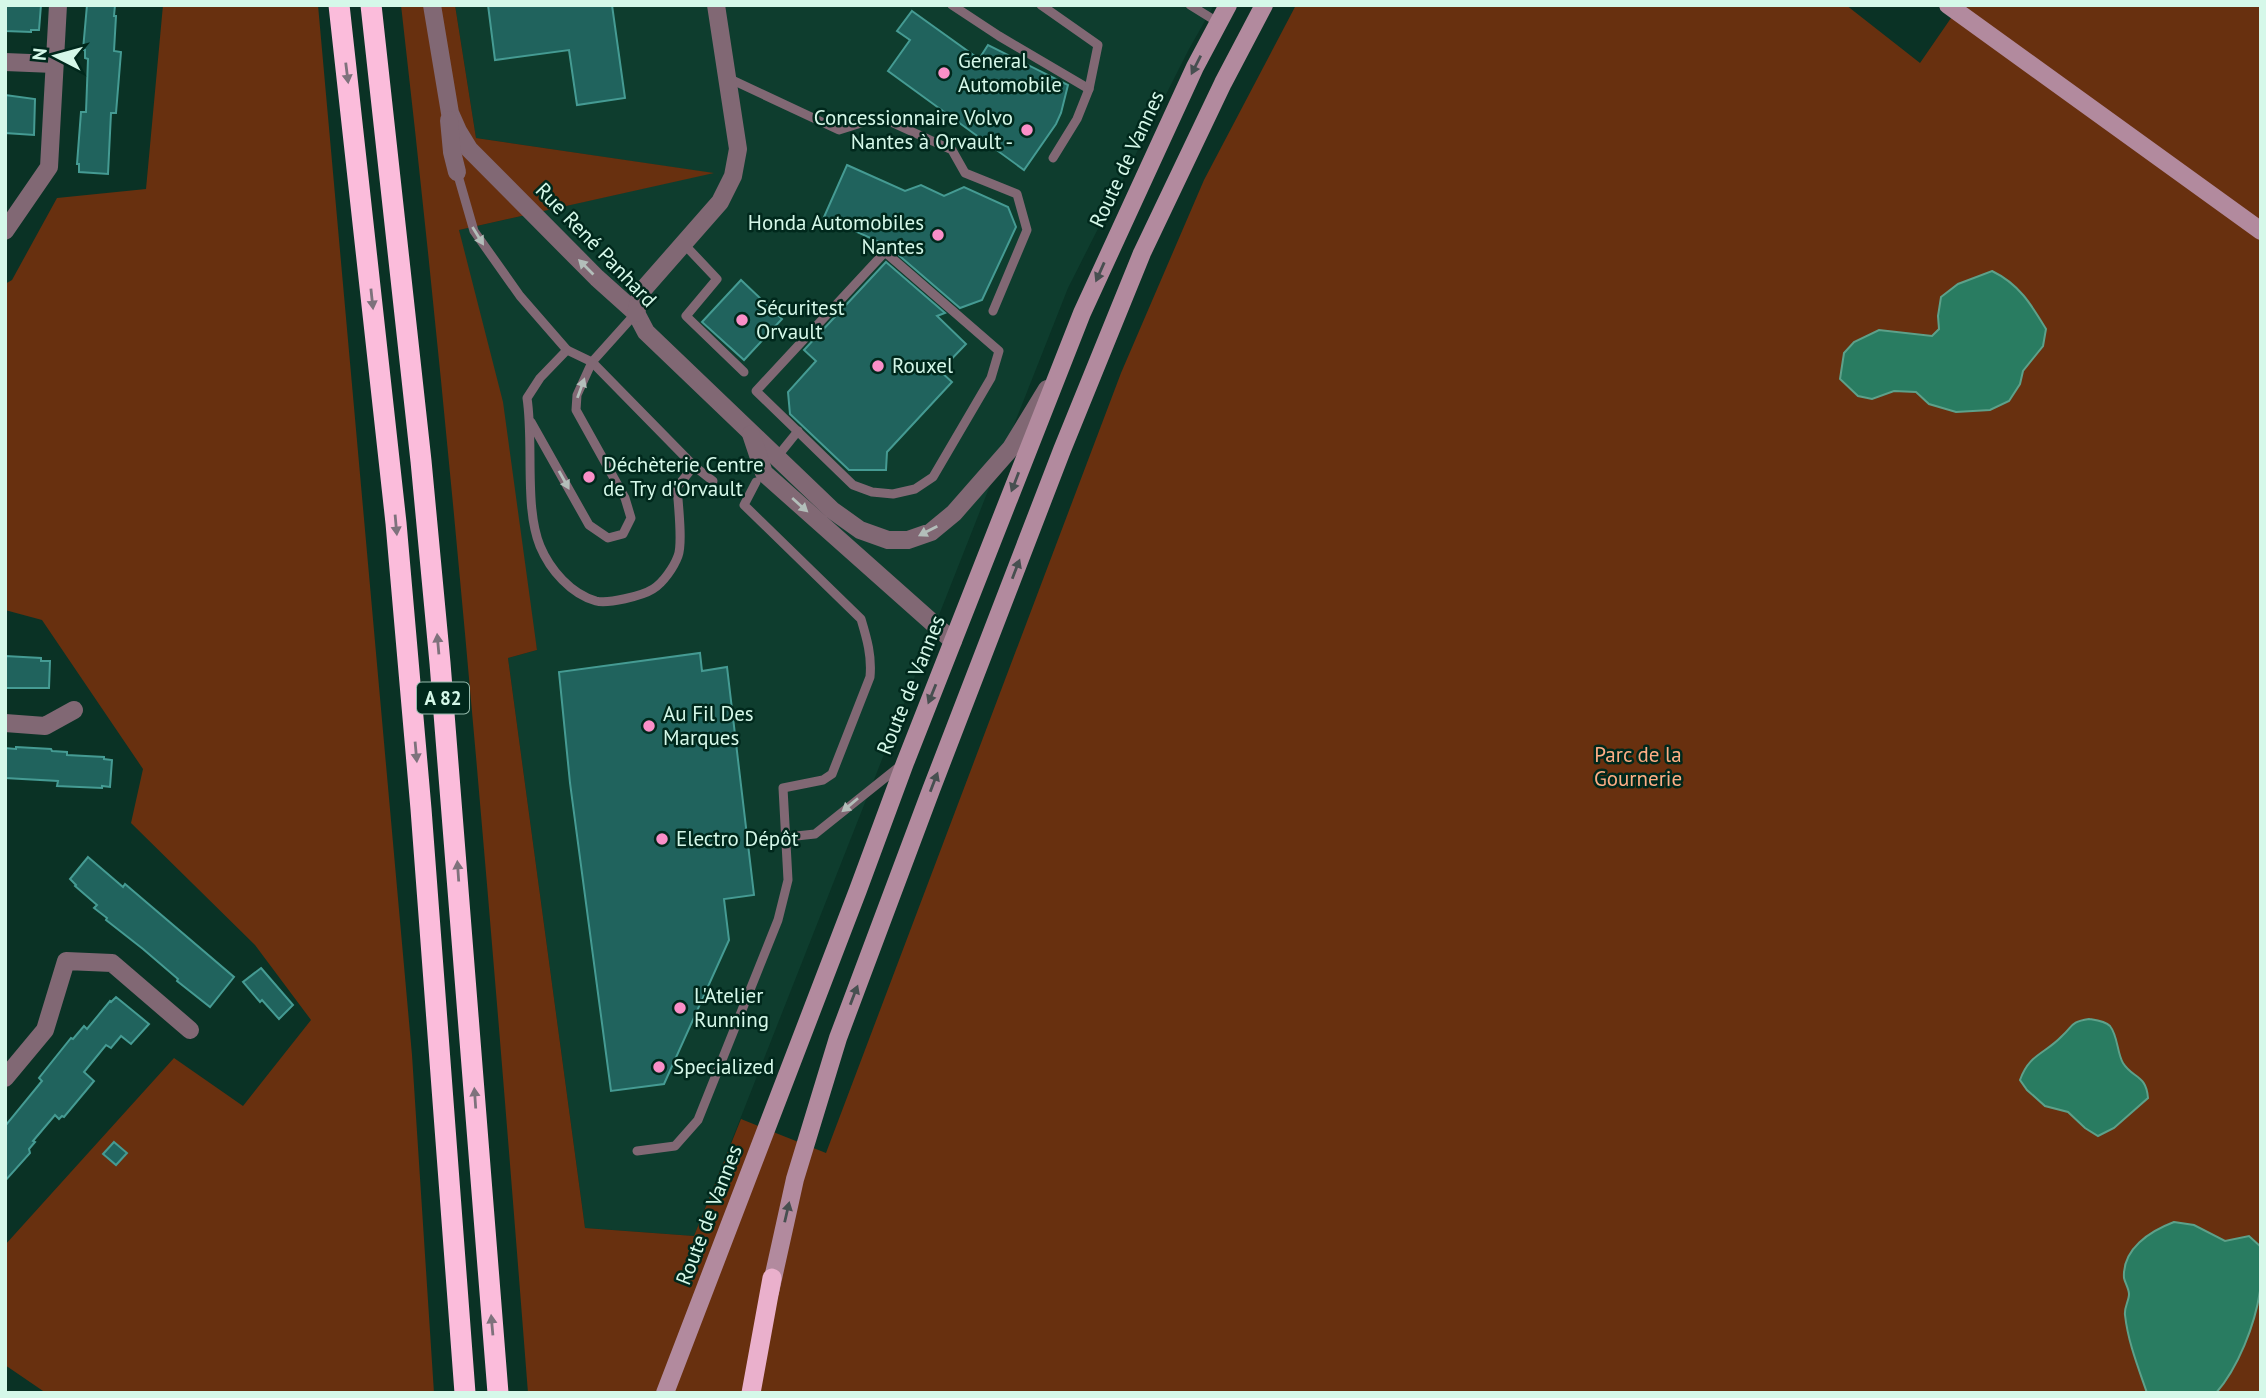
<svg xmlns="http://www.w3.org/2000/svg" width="2266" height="1398" font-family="'PT Sans',sans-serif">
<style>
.built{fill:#0e3d2e}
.green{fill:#68300f}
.water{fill:#297c61;stroke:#5da18a;stroke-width:2}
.building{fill:#20635d;stroke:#459b93;stroke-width:2}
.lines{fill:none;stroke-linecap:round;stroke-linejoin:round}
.service{stroke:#816874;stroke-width:9}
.minor{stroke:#816874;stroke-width:18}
.secondary{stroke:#b28a9e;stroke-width:18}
.trunk{stroke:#eab0cc;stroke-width:19}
.motorway{stroke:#fbbcdb;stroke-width:21}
.oneway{fill:#474f50}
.oneway2{fill:#7e727c}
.oneway3{fill:#b3beba}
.poi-dot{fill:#fa8fc8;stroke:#00281c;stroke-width:2.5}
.labels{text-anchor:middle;stroke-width:5;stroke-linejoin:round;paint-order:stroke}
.shield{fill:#00281c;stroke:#95baac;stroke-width:2}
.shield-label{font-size:19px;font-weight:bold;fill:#d5f8e9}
.poi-label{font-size:21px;fill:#d5f8e9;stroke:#00281c;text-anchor:start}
.street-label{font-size:21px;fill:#d5f8e9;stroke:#00281c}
.park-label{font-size:21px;fill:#feae85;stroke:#00281c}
</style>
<rect width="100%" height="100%" fill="#0a3225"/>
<path class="built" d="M455,5H1214L1189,49L1068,288L694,1236L585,1228L508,658L537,650L459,230L711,173L476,138Z"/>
<g class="green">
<path d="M163,5H318L412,1055L434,1393H46L5,1365V1245L174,1058L243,1106L311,1020L255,945L131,823L143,769L42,620L5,610V284L12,280L57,198L146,189Z"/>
<path d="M401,5H455L476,138L714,173L459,230L503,402L537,650L508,658L585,1228L694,1236L741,1119L826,1153L1121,373L1204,180L1296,5H1846L1920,63L1960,5H2261V1393H528C492,930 454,467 401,5Z"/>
</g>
<g class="water">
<path d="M1992,271C2019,284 2031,304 2046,329L2043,346L2023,371L2020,384L2009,401L1990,410L1956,412L1929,404L1916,392L1894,391L1872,399L1858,396L1840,379L1844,353L1854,342L1879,330L1932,336L1939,329L1938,316L1941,297L1958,284Z"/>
<path d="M2089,1019C2095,1020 2105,1021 2110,1026C2118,1036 2117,1053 2123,1063C2133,1079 2146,1074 2148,1098L2114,1128L2098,1136L2085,1128L2068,1112L2045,1106L2027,1090L2020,1080C2029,1054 2045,1054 2062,1036C2074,1025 2070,1022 2089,1019Z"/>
<path d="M2174,1222L2194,1225L2225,1241L2249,1236L2261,1247C2261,1261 2263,1277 2260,1291C2255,1325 2238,1368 2216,1393H2147C2138,1367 2128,1342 2125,1315C2124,1307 2129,1301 2129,1294C2129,1289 2125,1283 2124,1278C2122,1249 2150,1231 2174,1222Z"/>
</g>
<g class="building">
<path d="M5,5H41L39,30H31V32L5,31Z"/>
<path d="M87,5H115L114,16H116L114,51L121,52L116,113H111L108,174L79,172V164H77L81,112H86L88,59L85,58V50H83Z"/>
<path d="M488,5H612L625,98L577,105L569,50L495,60Z"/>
<path d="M912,11L979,59L988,45L1068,85L1061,113L1056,124L1024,170L888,71L910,40L897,31Z"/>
<path d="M5,95L35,99L34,135L5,133Z"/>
<path d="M847,165L905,191L921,185L944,196L964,187L1008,207L1016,227L982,300L960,308L895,252L897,250L824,217Z"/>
<path d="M886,262L945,313L937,316L966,344L940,371L952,382L887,452L886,470H849L790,414L788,392L816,361L804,350Z"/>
<path d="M741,280L782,319L744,360L702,322Z"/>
<path d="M700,653L702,671L727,667L754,895L724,899L729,940L664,1084L611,1091L570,783L559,672Z"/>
<path d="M5,656L41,658V661H50L49,688H5Z"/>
<path d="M16,747L51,749L52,751L67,752V755L104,757V759L112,760L110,787L102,786V788L57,786L58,781L5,778V748L16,749Z"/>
<path d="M88,857L123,887L125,884L234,977L210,1007L177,981L178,979L143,949L106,920L107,918L94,908L97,905L75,886L76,885L70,879Z"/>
<path d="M261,968L293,1005L279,1019L262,1000L260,1002L243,982Z"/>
<path d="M116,997L149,1024L131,1044L121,1036L111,1048L106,1045L84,1072L94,1081L64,1117L62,1116L59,1119L55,1115L33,1141L35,1142L29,1149L30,1153L5,1181V1126L42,1081L39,1078L71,1038L73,1039L84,1026L87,1029L110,1001L111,1002Z"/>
<path d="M114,1142L127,1153L116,1165L103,1154Z"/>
</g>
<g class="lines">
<g class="service">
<path d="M952,5L999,36L1089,89"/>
<path d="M1041,5L1098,45L1089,89L1077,119L1053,158"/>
<path d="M1190,5L1219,23"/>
<path d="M728,78L839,130L880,117L952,150L965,173L1017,194L1027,230L993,311"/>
<path d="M457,172L474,231L520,296L567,350L540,378L527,398C534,443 524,507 540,546C550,570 571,594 596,601C608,604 642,596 653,589C663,583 674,567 678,556C683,544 678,502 677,487L694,466"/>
<path d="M683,243L717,279L686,316L744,372"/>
<path d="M885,252L999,351L991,378L933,477L915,489L893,494L872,492L853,485L756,391Z"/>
<path d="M636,313L592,362L694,466L713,481"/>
<path d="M531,422L589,525L608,538L623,534L631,518L625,498L576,410L577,395L592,362L567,350"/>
<path d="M777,457L798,431"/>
<path d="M787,837L815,834L900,766"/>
<path d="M637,1151L675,1146L698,1120L778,920L788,880L783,788L823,780L832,774L870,677C872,656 867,639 861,619L744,505L756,482"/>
</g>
<g class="minor">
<path d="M432,5L450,113L458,131L469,149L597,278L636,313L646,332L832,510L860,530L888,540H908L931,532L954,513L1011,448L1047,389"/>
<path d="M5,62L54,64"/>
<path d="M449,120L452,152L457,172"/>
<path d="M5,231L49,167L58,5"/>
<path d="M636,313L641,292L720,202L733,176L738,149L716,5"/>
<path d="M751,434L764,473L953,641"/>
<path d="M5,723L45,726L74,710"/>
<path d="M5,1078L45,1030L66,961L112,963L190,1030"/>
</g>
<g class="secondary">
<path d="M1948,5L2261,231"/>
<path d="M770,1292L795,1179L838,1038L931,790L1062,450L1142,253L1223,83L1264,5"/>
<path d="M665,1393L858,890L905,763L1082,313L1195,67L1228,5"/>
</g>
<path class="trunk" d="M751,1393L772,1278"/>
<g class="motorway">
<path d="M339,5L396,523L421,809L465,1393"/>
<path d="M371,5L421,461L440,663L498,1393"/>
</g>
</g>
<defs><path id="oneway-solid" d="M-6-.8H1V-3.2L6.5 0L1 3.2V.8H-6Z" transform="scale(1.75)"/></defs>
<g class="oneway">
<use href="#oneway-solid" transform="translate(1196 65) rotate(117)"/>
<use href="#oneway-solid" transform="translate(1100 272) rotate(114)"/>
<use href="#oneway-solid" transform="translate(1015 482) rotate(111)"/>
<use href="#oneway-solid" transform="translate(1016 569) rotate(-69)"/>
<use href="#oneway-solid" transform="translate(932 694) rotate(112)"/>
<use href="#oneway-solid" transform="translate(934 782) rotate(-69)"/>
<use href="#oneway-solid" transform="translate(854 995) rotate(-69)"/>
<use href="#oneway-solid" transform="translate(787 1212) rotate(-77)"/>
</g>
<g class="oneway2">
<use href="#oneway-solid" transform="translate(347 73) rotate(83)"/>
<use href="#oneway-solid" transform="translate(372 299) rotate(84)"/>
<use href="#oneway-solid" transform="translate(396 525) rotate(85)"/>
<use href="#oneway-solid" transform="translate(438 644) rotate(-95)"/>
<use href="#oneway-solid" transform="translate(416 752) rotate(85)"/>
<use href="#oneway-solid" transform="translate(458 871) rotate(-94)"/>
<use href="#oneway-solid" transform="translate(475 1098) rotate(-94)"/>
<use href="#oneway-solid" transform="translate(492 1325) rotate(-95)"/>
</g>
<g class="oneway3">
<use href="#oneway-solid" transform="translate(478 236) rotate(58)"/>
<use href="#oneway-solid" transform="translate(586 267) rotate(-135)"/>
<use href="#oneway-solid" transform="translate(581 388) rotate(-70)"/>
<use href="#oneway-solid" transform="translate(564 480) rotate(61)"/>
<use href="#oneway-solid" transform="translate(800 505) rotate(42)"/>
<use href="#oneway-solid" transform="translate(928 531) rotate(153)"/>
<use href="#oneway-solid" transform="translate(850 805) rotate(140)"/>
</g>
<g class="poi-dot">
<circle cx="944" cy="73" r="7"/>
<circle cx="1027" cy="130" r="7"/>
<circle cx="938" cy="235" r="7"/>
<circle cx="742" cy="320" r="7"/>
<circle cx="878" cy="366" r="7"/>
<circle cx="589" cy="477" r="7"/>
<circle cx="649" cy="726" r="7"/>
<circle cx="662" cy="839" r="7"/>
<circle cx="680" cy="1008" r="7"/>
<circle cx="659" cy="1067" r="7"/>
</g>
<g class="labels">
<rect class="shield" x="417" y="682.5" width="52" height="31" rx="5"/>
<g class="shield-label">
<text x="443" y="705">A 82</text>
</g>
<g class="poi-label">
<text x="958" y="68">General<tspan x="958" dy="24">Automobile</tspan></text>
<text x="1013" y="125" text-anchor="end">Concessionnaire Volvo<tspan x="1013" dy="24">Nantes à Orvault -</tspan></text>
<text x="924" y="230" text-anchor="end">Honda Automobiles<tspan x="924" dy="24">Nantes</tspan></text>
<text x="756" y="315">Sécuritest<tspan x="756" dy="24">Orvault</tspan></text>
<text x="892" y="373">Rouxel</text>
<text x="603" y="472">Déchèterie Centre<tspan x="603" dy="24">de Try d'Orvault</tspan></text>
<text x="663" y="721">Au Fil Des<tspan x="663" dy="24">Marques</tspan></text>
<text x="676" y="846">Electro Dépôt</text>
<text x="694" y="1003">L'Atelier<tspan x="694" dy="24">Running</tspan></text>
<text x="673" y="1074">Specialized</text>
</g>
<g class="street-label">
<text transform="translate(1127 159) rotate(-65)" y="7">Route de Vannes</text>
<text transform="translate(596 245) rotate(46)" y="7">Rue René Panhard</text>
<text transform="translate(911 685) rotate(-68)" y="7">Route de Vannes</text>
<text transform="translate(709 1215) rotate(-69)" y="7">Route de Vannes</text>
</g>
<g class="park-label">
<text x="1638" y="762">Parc de la<tspan x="1638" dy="24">Gournerie</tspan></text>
</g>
</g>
<rect width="2266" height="1398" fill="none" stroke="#d5f8e9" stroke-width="14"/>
<g transform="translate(56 56) rotate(276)" stroke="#00281c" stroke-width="5" paint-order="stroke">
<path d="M0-5L12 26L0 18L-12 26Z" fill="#d5f8e9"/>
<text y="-10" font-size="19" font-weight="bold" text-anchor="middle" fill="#d5f8e9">N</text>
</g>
</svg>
